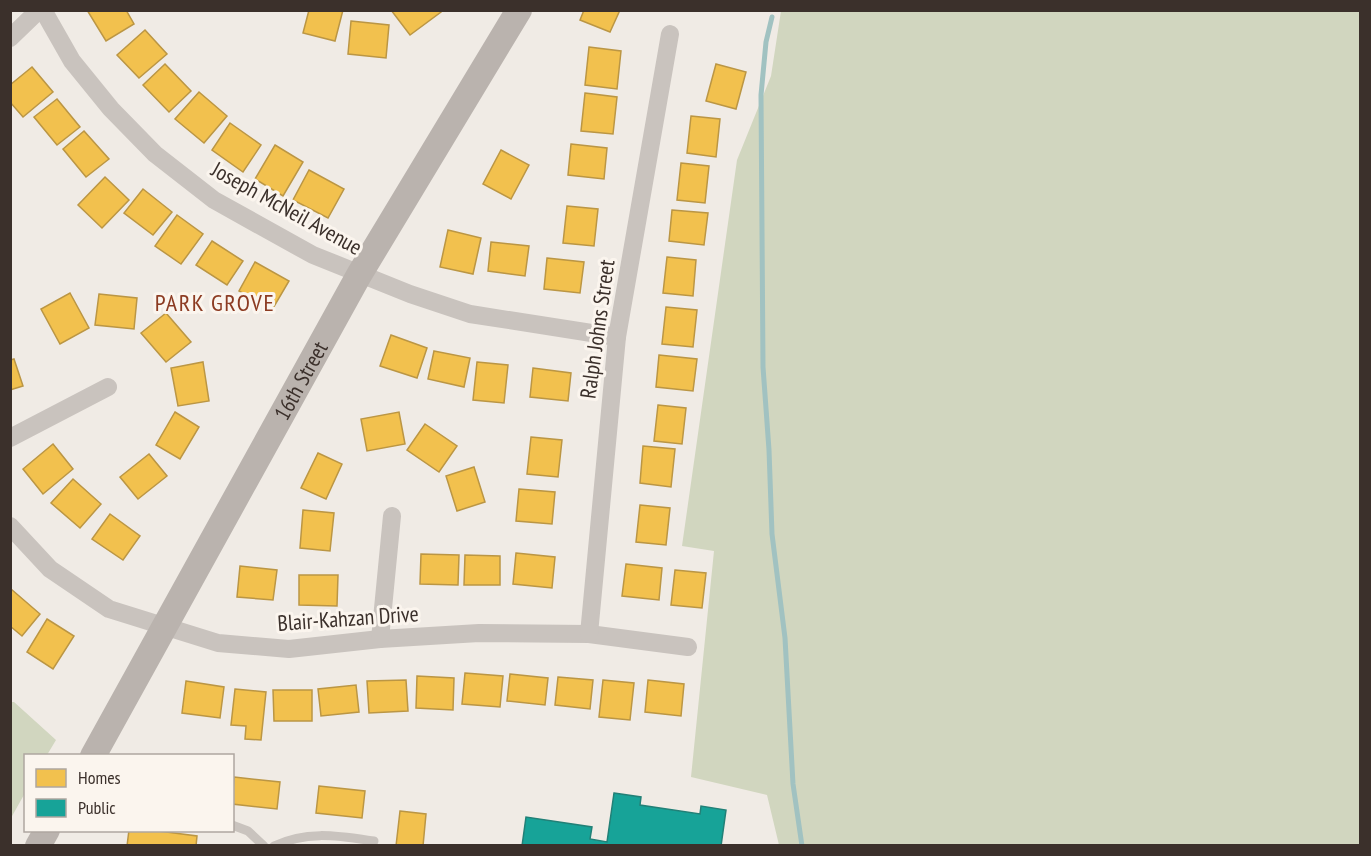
<svg xmlns="http://www.w3.org/2000/svg" width="1371" height="856" font-family="'PT Sans Narrow',sans-serif">
<style>
.green{fill:#d1d6bf}
.homes{fill:#f2c14e;stroke:#bb9644;stroke-width:1.5}
.public{fill:#17a398;stroke:#228077;stroke-width:1.5}
.lines{fill:none;stroke-linecap:round;stroke-linejoin:round}
.stream{stroke:#a1c2c1;stroke-width:5}
.lane{stroke:#c9c3be;stroke-width:9}
.street{stroke:#c9c3be;stroke-width:18}
.secondary{stroke:#bab3ae;stroke-width:26}
.labels{text-anchor:middle;stroke-width:6;stroke-linejoin:round;paint-order:stroke}
.street-label{font-size:22px;fill:#3b302b;stroke:#fbf5ee}
.neighbourhood-label{font-size:24px;letter-spacing:1.5px;fill:#8c3b22;stroke:#fbf5ee}
</style>
<rect width="100%" height="100%" fill="#f0ebe5"/>
<g class="green">
<path d="M781,11H1360V845H779L767,795L691,777L714,551L682,546L737,160L771,76Z"/>
<path d="M11,702H14L56,740L47,755L26,756L25,793L11,818Z"/>
</g>
<g class="homes">
<path d="M87,10H126L134,24L106,41Z"/>
<path d="M309,10H343L335,41L303,33Z"/>
<path d="M391,10H440L441,12L410,35Z"/>
<path d="M584,10H620L610,32L580,20Z"/>
<path d="M351,21L389,25L386,58L348,54Z"/>
<path d="M145,30L167,54L139,78L117,55Z"/>
<path d="M589,47L621,51L617,89L585,85Z"/>
<path d="M165,64L191,91L169,112L143,85Z"/>
<path d="M716,64L746,72L736,109L706,101Z"/>
<path d="M32,67L53,92L23,117L10,102V85Z"/>
<path d="M199,92L227,116L204,143L175,119Z"/>
<path d="M585,93L617,97L613,134L581,131Z"/>
<path d="M57,99L80,127L57,145L34,117Z"/>
<path d="M691,116L720,119L716,157L687,153Z"/>
<path d="M230,123L261,145L243,172L212,150Z"/>
<path d="M84,131L109,159L86,177L63,149Z"/>
<path d="M571,144L607,148L604,179L568,175Z"/>
<path d="M275,145L303,162L283,196L255,179Z"/>
<path d="M501,150L529,165L511,199L483,184Z"/>
<path d="M681,163L709,166L705,203L677,200Z"/>
<path d="M309,170L344,189L328,218L293,200Z"/>
<path d="M105,177L129,200L102,228L78,205Z"/>
<path d="M143,189L172,212L153,235L124,213Z"/>
<path d="M567,206L598,209L594,246L563,243Z"/>
<path d="M672,210L708,213L704,245L669,241Z"/>
<path d="M177,215L203,234L181,264L155,246Z"/>
<path d="M448,230L481,238L473,274L440,267Z"/>
<path d="M212,241L243,261L227,285L196,265Z"/>
<path d="M491,242L529,246L525,276L488,271Z"/>
<path d="M667,257L696,260L693,296L663,293Z"/>
<path d="M547,258L584,262L580,293L544,289Z"/>
<path d="M255,262L289,281L272,310L239,291Z"/>
<path d="M70,293L89,328L60,344L41,309Z"/>
<path d="M99,294L137,298L134,329L95,325Z"/>
<path d="M666,307L697,310L693,347L662,344Z"/>
<path d="M166,313L191,342L166,362L141,333Z"/>
<path d="M391,335L427,348L417,378L380,366Z"/>
<path d="M434,351L470,358L464,387L428,379Z"/>
<path d="M659,355L697,359L693,391L656,387Z"/>
<path d="M14,359L23,386L10,390V360Z"/>
<path d="M203,362L209,401L178,406L171,368Z"/>
<path d="M477,362L508,365L504,403L473,400Z"/>
<path d="M533,368L571,373L568,401L530,397Z"/>
<path d="M658,405L686,408L682,444L654,441Z"/>
<path d="M175,412L199,427L180,459L156,445Z"/>
<path d="M399,412L405,444L367,451L361,419Z"/>
<path d="M425,424L457,446L439,472L407,450Z"/>
<path d="M531,437L562,440L558,477L527,474Z"/>
<path d="M53,444L73,469L43,494L23,469Z"/>
<path d="M643,446L675,449L671,487L640,483Z"/>
<path d="M318,453L342,464L326,499L301,488Z"/>
<path d="M149,454L167,476L138,499L120,477Z"/>
<path d="M474,467L485,502L457,511L446,476Z"/>
<path d="M73,479L101,504L80,528L51,503Z"/>
<path d="M519,489L555,492L552,524L516,521Z"/>
<path d="M640,505L670,508L666,545L636,542Z"/>
<path d="M303,510L334,513L330,551L300,548Z"/>
<path d="M110,514L140,536L123,560L92,539Z"/>
<path d="M516,553L555,557L552,588L513,584Z"/>
<path d="M421,554L459,555L458,585L420,584Z"/>
<path d="M465,555L500,556V585H464Z"/>
<path d="M626,564L662,568L659,600L622,596Z"/>
<path d="M240,566L277,570L273,600L237,597Z"/>
<path d="M675,570L706,573L702,608L671,605Z"/>
<path d="M299,575H338L337,606L299,605Z"/>
<path d="M11,589L40,614L22,636L10,626Z"/>
<path d="M47,619L74,636L53,669L27,652Z"/>
<path d="M465,673L503,676L500,707L462,704Z"/>
<path d="M510,674L548,678L545,705L507,701Z"/>
<path d="M417,676L454,678L453,710L416,708Z"/>
<path d="M558,677L593,680L590,709L555,705Z"/>
<path d="M406,680L408,711L369,713L367,681Z"/>
<path d="M603,680L634,683L630,720L599,717Z"/>
<path d="M648,680L684,684L681,716L645,712Z"/>
<path d="M186,681L224,687L220,718L182,713Z"/>
<path d="M356,685L359,712L321,716L318,689Z"/>
<path d="M235,689L266,692L261,740L245,739L246,726L231,725Z"/>
<path d="M273,690H312V721H274Z"/>
<path d="M234,777L280,782L277,809L232,804Z"/>
<path d="M319,786L365,791L362,818L316,813Z"/>
<path d="M400,811L426,814L423,846H396Z"/>
<path d="M129,830H151L197,836L196,846H127Z"/>
</g>
<path class="public" d="M614,793L641,797L640,805L700,814L701,806L726,810L721,846H522L526,817L592,827L590,839L607,842Z"/>
<g class="lines">
<path class="stream" d="M772,17L766,42L761,95L763,367L769,450L772,534L785,638L793,784L802,846"/>
<g class="lane">
<path d="M232,825L248,831L264,846"/>
<path d="M274,846C307,830 339,836 374,841"/>
</g>
<g class="street">
<path d="M43,10L72,61L111,109L155,154L214,200L313,255L410,294L470,314L617,337"/>
<path d="M10,38L39,10"/>
<path d="M10,438L108,387"/>
<path d="M10,526L50,569L109,609L218,643L289,649L380,639L479,633L589,634L688,647"/>
<path d="M589,634L617,337L670,34"/>
<path d="M380,639L392,516"/>
</g>
<g class="secondary">
<path id="s1" d="M93,756L359,275L519,10"/>
<path d="M38,846L47,830"/>
</g>
</g>
<g class="labels">
<g class="street-label">
<text transform="translate(287 208) rotate(29)" y="8">Joseph McNeil Avenue</text>
<text transform="translate(597 329) rotate(-82)" y="8">Ralph Johns Street</text>
<text dy="8" stroke="none"><textPath href="#s1" startOffset="429">16th Street</textPath></text>
<text transform="translate(348 618) rotate(-4)" y="8">Blair-Kahzan Drive</text>
</g>
<g class="neighbourhood-label">
<text x="215" y="311">PARK GROVE</text>
</g>
</g>
<rect width="1371" height="856" fill="none" stroke="#3b302b" stroke-width="24"/>
<rect x="24" y="754" width="210" height="78" fill="#fbf5ee" stroke="#aea6a0" stroke-width="1.5"/>
<rect x="36" y="769" width="30" height="18" fill="#f2c14e" stroke="#aea6a0" stroke-width="1.5"/>
<text x="78" y="784" font-size="18" fill="#3b302b">Homes</text>
<rect x="36" y="799" width="30" height="18" fill="#17a398" stroke="#aea6a0" stroke-width="1.5"/>
<text x="78" y="814" font-size="18" fill="#3b302b">Public</text>
</svg>
